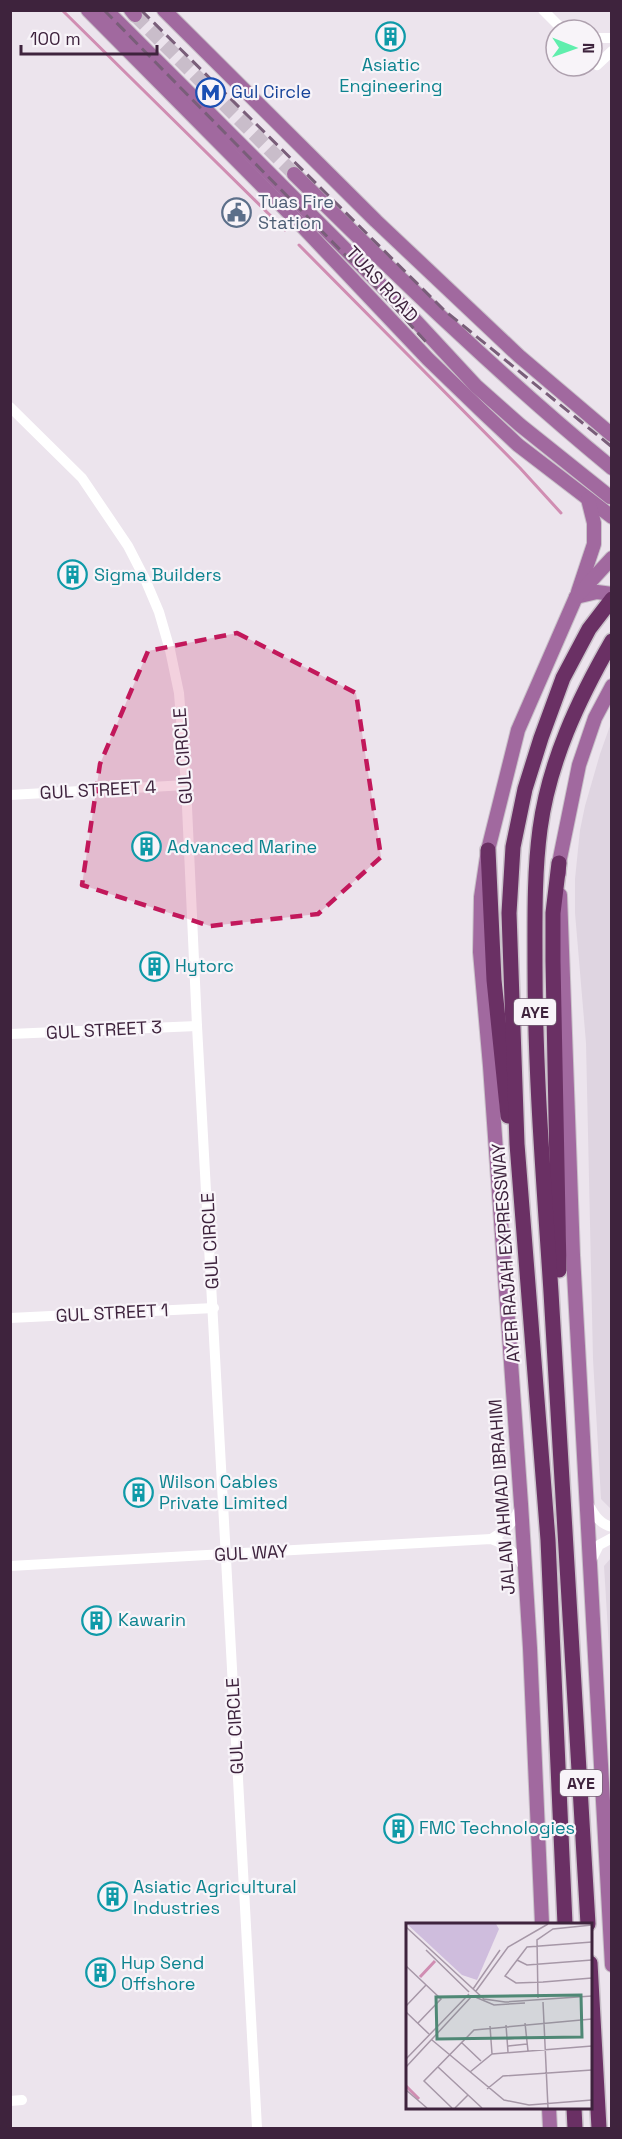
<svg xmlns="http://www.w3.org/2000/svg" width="622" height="2139" font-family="'Space Grotesk',sans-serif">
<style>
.built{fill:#dfd5e1}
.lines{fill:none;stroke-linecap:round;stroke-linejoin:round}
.stream{stroke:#d08db2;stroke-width:3}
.major-tunnel{stroke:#c9bdca;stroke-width:14;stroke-dasharray:14 7;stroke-linecap:butt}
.major-casing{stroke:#c9c1c9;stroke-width:16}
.highway-casing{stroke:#c9c1c9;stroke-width:18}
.minor{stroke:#fff;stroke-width:10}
.major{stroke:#a1699f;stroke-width:14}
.highway{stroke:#6a3064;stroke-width:15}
.rail{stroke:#795e79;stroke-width:3;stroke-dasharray:12 6;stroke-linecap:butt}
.marked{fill:#c2185b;fill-opacity:0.2;stroke:#c2185b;stroke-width:4.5;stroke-dasharray:12 8;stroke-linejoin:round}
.labels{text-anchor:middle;stroke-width:4.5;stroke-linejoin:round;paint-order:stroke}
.shield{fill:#f8f4f9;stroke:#766275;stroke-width:1.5}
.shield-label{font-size:16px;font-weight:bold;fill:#3e233d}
.culture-label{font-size:18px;fill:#0d838f;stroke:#f8f4f9;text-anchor:start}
.transit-label{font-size:18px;fill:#164399;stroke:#f8f4f9;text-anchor:start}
.service-label{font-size:18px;fill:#4e5e75;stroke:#f8f4f9;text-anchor:start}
.street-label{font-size:18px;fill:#3e233d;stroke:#f8f4f9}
.inset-river{fill:none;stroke:#d08db2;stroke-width:3}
.inset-road{fill:none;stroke:#a697a7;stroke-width:1.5}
.view{fill:#4f8875;fill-opacity:0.15;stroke:#4f8875;stroke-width:3}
.inset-edge{fill:none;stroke:#3e233d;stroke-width:3}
</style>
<rect width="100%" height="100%" fill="#ece4ed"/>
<g class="built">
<path d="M611,723V1509L601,1499L593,1359L586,1043L575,913V879L580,830L585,806L600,754Z"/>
<path d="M611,1558V1680L604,1566Z"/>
</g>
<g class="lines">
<g class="stream">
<path d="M62,10L285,230"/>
<path d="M299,245L520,468L561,513"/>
</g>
<path class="major-tunnel" d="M135,15L294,174"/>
<defs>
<g id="major">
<path d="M88,10L303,227L428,359L485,414L518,445L612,517"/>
<path d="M106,10L400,304L476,386L520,425L610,497"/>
<path d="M131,10L135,15"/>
<path d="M164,10L376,221L519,356L612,435"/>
<path d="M294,174C397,276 500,376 612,468"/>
<path d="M578,592L594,544V523L588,499"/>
<path d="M576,597L597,592L612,594"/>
<path d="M559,873V863L579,765L595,718L612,686"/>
<path d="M560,895L573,1255L612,1965"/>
<path d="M542,1924L530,1648L521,1504L490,1066L480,952L481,897L488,850L518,730L576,597L612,558"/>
<path d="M549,2108L550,2128"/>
</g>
<g id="highway">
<path d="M488,850L494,980L508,1116"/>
<path d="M559,863L553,913V961L559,1270"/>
<path d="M565,1924L548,1540L517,1144L509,913L513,847L525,789L541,738L563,678L589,629L612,599"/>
<path d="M588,1924C577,1714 565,1503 551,1292C544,1184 535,1075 535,966C535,921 534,874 540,829C549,762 578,700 612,641"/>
<path d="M590,1963L599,2128"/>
<path d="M574,2108L575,2128"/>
</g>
</defs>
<use href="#major" class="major-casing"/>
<use href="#highway" class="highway-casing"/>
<g class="minor">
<path d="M543,10L563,30"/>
<path d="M592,38H612"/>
<path d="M592,61L597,65L612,51"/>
<path d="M10,407L82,478L128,546L145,579L159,612L170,650L179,693L186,785L197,1026L257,2128"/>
<path d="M10,795L186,785"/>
<path d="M10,1034L197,1026"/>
<path d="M10,1318L214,1308"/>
<path d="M587,1502C594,1514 598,1523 612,1527"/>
<path d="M491,1539C505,1531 515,1522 520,1507"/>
<path d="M591,1561L599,1545L612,1538"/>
<path d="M10,1566L491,1539C506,1544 516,1552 523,1566"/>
<path d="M10,2101L22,2100"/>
</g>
<use href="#major" class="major"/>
<use href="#highway" class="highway"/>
<g class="rail">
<path d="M104,10L365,275L427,343"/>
<path d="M141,10L444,310L612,447"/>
</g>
</g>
<path class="marked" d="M237,633L356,693L381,857L318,914L210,926L82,885L100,764L148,651Z"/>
<defs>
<symbol id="building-ring" viewBox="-11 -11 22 22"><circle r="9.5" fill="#f8f4f9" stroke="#0f9aa8" stroke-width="1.5"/><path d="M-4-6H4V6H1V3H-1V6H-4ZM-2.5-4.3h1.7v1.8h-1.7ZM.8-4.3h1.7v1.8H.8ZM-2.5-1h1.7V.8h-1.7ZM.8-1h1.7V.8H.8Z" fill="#0f9aa8"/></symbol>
<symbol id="metro-ring" viewBox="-11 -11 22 22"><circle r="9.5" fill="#f8f4f9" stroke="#1a4fb4" stroke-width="1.5"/><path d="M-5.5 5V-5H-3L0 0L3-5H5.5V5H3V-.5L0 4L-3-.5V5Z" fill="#1a4fb4"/></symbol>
<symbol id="civic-ring" viewBox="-11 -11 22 22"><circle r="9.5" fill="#f8f4f9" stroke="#5c6f8a" stroke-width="1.5"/><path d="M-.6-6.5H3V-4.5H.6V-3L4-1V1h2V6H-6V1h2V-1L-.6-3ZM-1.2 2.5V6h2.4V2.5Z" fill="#5c6f8a"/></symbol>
</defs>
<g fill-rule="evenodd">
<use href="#building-ring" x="374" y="20" width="33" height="33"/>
<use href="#metro-ring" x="194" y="76" width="33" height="33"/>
<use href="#civic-ring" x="220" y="196" width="33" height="33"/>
<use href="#building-ring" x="56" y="558" width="33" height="33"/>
<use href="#building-ring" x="130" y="830" width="33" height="33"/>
<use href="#building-ring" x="138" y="950" width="33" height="33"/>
<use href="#building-ring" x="122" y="1476" width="33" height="33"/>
<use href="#building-ring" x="80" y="1604" width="33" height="33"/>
<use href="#building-ring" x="382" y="1812" width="33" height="33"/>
<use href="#building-ring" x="96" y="1880" width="33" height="33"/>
<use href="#building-ring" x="84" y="1956" width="33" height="33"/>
</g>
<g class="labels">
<g class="shield">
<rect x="514" y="999" width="42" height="26" rx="4.5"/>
<rect x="560" y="1770" width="42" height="26" rx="4.5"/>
</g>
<g class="shield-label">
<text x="535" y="1018">AYE</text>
<text x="581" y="1789">AYE</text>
</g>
<g class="culture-label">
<text x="391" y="71" text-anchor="middle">Asiatic<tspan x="391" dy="21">Engineering</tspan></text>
<text x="94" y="581">Sigma Builders</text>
<text x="167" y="853">Advanced Marine</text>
<text x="175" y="972">Hytorc</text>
<text x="159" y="1488">Wilson Cables<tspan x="159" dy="21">Private Limited</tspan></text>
<text x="118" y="1626">Kawarin</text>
<text x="419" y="1834">FMC Technologies</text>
<text x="133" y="1893">Asiatic Agricultural<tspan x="133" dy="21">Industries</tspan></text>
<text x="121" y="1969">Hup Send<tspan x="121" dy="21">Offshore</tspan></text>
</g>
<g class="transit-label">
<text x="231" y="98">Gul Circle</text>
</g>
<g class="service-label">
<text x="258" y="208">Tuas Fire<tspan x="258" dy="21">Station</tspan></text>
</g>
<g class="street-label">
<text transform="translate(382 284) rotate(47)" y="6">TUAS ROAD</text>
<text transform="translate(183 756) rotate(-94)" y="6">GUL CIRCLE</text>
<text transform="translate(98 790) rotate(-3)" y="6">GUL STREET 4</text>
<text transform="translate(104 1030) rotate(-3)" y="6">GUL STREET 3</text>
<text transform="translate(210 1241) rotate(-93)" y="6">GUL CIRCLE</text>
<text transform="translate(506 1253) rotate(-94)" y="6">AYER RAJAH EXPRESSWAY</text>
<text transform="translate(112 1313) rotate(-3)" y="6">GUL STREET 1</text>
<text transform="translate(502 1497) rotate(-94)" y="6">JALAN AHMAD IBRAHIM</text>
<text transform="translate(251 1553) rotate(-3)" y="6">GUL WAY</text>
<text transform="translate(235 1726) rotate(-93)" y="6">GUL CIRCLE</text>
</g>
</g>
<g transform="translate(406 1923)">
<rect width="186" height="186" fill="#ece4ed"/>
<path d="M1,1H90L93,6L71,57L56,52Z" fill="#cfbddd"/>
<path class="inset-river" d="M14,54L29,38M0,163L13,176"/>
<path class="inset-road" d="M0,4L78,76L99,79L186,73M20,27L63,69M111,37L121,42L186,37M0,43L35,76L12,100M137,59L186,55M138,59L110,60L99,53L121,24L186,19M67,66L94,27M70,68L102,24L142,1M67,73L88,82L119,80M132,75L131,17L147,6L186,2M137,79L142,185M0,83L20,62M0,89L23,111M119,100L122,128M100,102L102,129M84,103L86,131M101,116L120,114M26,117L98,177L123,182L186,177M55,119L75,138M102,123L121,121M0,136L63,71M0,144L66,73M32,144L76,185M64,149L86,131L186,123M81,166L97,153L186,147M0,167L21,185M46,185L18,158L68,107L186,96M49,185L62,172"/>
<path class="view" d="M175,72L176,114L31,116L30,74Z"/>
<rect width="186" height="186" class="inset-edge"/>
</g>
<rect width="622" height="2139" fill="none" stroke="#3e233d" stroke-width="24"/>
<g transform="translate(574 48) rotate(91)"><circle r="28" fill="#f8f4f9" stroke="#aea0ae" stroke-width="1.5"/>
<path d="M0-4.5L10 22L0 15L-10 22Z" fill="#60eead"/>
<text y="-9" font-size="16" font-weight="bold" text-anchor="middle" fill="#3e233d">N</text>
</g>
<path d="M21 45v9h136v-9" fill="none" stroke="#3e233d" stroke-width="3"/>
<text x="30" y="45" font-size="18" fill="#3e233d" stroke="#f8f4f9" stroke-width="4.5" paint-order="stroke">100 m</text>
</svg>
